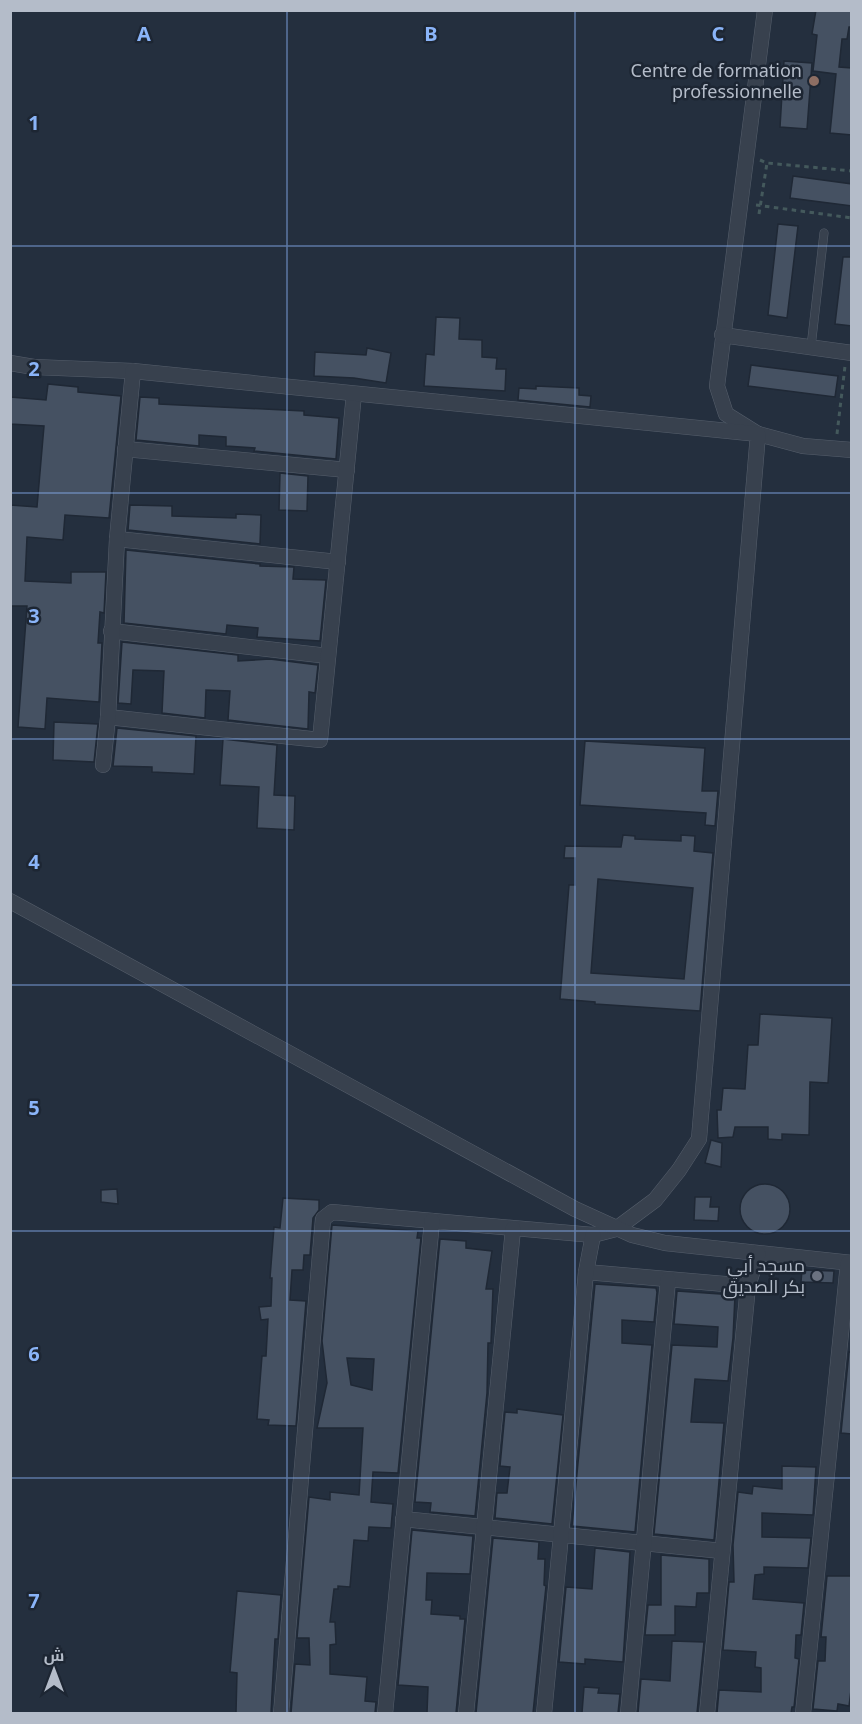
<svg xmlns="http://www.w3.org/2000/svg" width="862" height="1724" font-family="'Noto Sans',Cairo,sans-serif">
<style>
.building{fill:#455162;stroke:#1f2835;stroke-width:1.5;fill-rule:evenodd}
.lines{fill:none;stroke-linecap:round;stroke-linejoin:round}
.lane-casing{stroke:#565f6c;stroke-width:9}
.street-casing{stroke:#565f6c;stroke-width:16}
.path{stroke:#44595c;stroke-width:3;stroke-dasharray:4.5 4.5;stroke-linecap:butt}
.lane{stroke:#38414e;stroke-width:8}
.street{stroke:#38414e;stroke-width:15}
.grid{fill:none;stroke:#8ab4f8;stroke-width:1.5;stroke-opacity:0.55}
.education-dot{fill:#8d6e63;stroke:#1d2633;stroke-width:2}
.worship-dot{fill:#6b7280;stroke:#1d2633;stroke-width:2}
.labels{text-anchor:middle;stroke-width:5;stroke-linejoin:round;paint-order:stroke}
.poi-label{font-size:18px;fill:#b4bcc9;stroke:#1d2633;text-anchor:end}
.grid-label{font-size:20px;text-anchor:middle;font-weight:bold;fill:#8ab4f8;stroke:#1d2633;stroke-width:5;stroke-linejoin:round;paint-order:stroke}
</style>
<rect width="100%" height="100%" fill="#242f3e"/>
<g class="building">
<path d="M816,10H852V27H849L847,39H842L839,67L852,68V135L830,133L836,74L813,71L817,35L812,34Z"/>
<path d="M784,61L812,63L807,129L780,127Z"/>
<path d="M793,176L852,184V206L790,198Z"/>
<path d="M778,224L798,226L787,318L768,315Z"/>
<path d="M843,257H852V326L835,324Z"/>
<path d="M436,317L460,318L459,339L482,340V357L497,358L496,369H506L505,391L424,386L426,354L434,355Z"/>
<path d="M367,348L391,353L386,383L354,378L314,376L315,352L366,355Z"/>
<path d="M751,365L838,376L835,397L748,386Z"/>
<path d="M48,384L78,387V392L121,396L109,518L65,515L63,540L27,537L25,581L71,583V572H106L104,613L100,612L98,643H102L99,702L47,698L45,729L18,727L27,606H10V505L37,507L44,426L10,424V397L46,400Z"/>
<path d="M536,386L579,388V395L591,396L590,407L518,400L519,388L536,389Z"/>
<path d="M140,397L159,398V404L304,411V415L339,418L336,459L254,451L255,448L226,446V437L199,435V446L136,440Z"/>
<path d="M280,473L308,476L307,511L279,510Z"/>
<path d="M130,505L172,506V516L236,518V514L261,515L260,544L128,530Z"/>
<path d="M126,550L260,564V566L294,567L293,579L326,580L320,641L257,637L258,628L227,625L226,634L124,623Z"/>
<path d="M122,642L238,655V661L270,659L318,665L315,693L309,692L308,729L228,720L230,691L206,690L205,718L162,713L164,671L133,670L131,704L118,703Z"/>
<path d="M54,722L98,724L94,762L53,760Z"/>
<path d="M117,728L196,736L194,774L152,772V767L113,766Z"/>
<path d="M223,739L277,745L274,795L295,796L294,830L257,828L259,787L220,785Z"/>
<path d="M585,741L705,748L702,791H718L715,826L705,825L706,813L580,805Z"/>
<path d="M623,835L635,836V839L681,841V835L695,836L694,851L713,853L700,1011L595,1004V1002L560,999L569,885H575V858H564L565,846L621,847ZM598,879L693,888L684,979L591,973Z"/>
<path d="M760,1014L832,1018L828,1083L810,1082L809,1135L782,1134V1140L768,1139V1127H735L733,1137L718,1138L717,1110H721L723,1088L745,1089L748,1045H758Z"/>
<path d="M711,1140L722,1143L721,1167L705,1163Z"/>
<circle cx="765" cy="1209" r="25"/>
<path d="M117,1189L118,1204L101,1202V1190Z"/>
<path d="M695,1197H711L710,1207H719L718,1221L694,1220Z"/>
<path d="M283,1198L319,1200V1210L313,1218L310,1255H304L303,1270H292L290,1300L306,1301L296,1426L268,1425L269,1420L257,1419L262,1356H266L268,1319L261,1320L259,1307L271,1306L272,1278H270L274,1227L280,1228Z"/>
<path d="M332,1225L418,1231L417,1238H421L398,1473L373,1472L371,1502L393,1504L391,1528L369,1527L368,1541L354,1540L350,1587L338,1586V1589H334L330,1622H335L336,1644L330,1645V1674L367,1677L365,1701L376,1702L375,1713H291L295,1664L310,1665L309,1638H297L309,1497L330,1500V1492L359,1495L363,1428H317L327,1383L322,1341ZM347,1358L374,1359L372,1390L351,1385Z"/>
<path d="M440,1239L466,1241V1248L492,1251L486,1289H493L491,1343H488L487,1393L475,1516L430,1512L431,1503L415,1502Z"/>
<path d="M802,1270L834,1271L833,1283L801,1282Z"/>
<path d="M595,1284L656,1288L657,1292L654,1322L622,1320V1343L652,1345L635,1532L572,1526Z"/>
<path d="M677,1291L735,1295L733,1338L728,1381L695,1379L691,1422L724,1423L714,1540L654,1534L672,1345L717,1347L718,1327L674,1324Z"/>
<path d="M849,1352H852V1434L841,1433Z"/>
<path d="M517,1409L563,1415L552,1524L495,1518L497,1493H507L510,1467L500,1466L505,1412L517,1413Z"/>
<path d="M782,1466L816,1467L813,1515L762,1513V1537L811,1538L808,1568L764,1567V1574L755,1575L753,1599L804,1603L801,1635H796L795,1658L799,1659L794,1707H792L791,1713H717L719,1690L761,1692V1668L755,1667L756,1652L723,1650L729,1582H734L733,1545L738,1492L752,1494L753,1486L782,1489Z"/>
<path d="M412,1530L473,1536L470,1574L427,1573L426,1600H432L431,1614L460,1616V1619H465L456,1713H427L428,1687L398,1685Z"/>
<path d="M493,1538L539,1542L538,1559H545L544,1585L546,1586L533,1713H476Z"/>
<path d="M595,1548L630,1552L623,1662L585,1659V1664L559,1662L566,1587L592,1589Z"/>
<path d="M661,1555L709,1559V1593H697L696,1607L675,1606V1635H645L648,1605H661Z"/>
<path d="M827,1576H852V1682L849,1706L838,1704L837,1711L813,1709L818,1661H825L826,1637H821Z"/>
<path d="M237,1591L281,1595L278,1639H275L271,1713H236L237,1673L230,1672Z"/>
<path d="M672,1641L704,1642L697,1713H638L641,1679L670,1681Z"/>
<path d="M584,1687L599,1688L598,1693L620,1694L618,1713H582Z"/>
</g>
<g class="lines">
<defs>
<path id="lane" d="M811,347L824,233"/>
<g id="street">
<path d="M765,10L717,386L726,414L758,434L803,446L852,450"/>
<path d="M722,335L852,353"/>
<path d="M10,363L34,367L133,371"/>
<path d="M125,449L347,470"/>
<path d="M117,539L338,562"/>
<path d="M111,631L328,656"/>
<path d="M108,717L320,740L354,394"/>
<path d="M103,765L108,717L117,539L133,371L758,434L699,1139L679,1170L655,1200L616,1229L593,1235L332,1212L323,1219L281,1714"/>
<path d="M10,901L575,1209L632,1235L665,1243L852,1263"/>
<path d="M586,1272L748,1286"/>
<path d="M403,1519L722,1551"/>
<path d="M385,1714L432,1221"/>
<path d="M466,1714L513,1229"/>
<path d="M544,1714L586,1272L593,1235"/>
<path d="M628,1714L668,1280"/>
<path d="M707,1714L748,1286L758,1254"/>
<path d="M803,1714L848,1263"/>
</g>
</defs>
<use href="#lane" class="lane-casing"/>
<use href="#street" class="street-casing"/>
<g class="path">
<path d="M760,160L767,163L852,171"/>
<path d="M756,205L852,218"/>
<path d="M759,214L767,163"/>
<path d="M837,434L845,366"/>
</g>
<use href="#lane" class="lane"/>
<use href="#street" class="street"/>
</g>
<path class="grid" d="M287,10V1714M575,10V1714M10,246H852M10,493H852M10,739H852M10,985H852M10,1231H852M10,1478H852"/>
<circle class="education-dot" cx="814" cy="81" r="6"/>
<circle class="worship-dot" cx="817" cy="1276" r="6"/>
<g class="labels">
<g class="poi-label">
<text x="802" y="77">Centre de formation<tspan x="802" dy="21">professionnelle</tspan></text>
<text x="805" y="1272">مسجد أبي<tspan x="805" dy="21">بكر الصديق</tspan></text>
</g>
</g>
<g class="grid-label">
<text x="144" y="41">A</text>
<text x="431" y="41">B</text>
<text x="718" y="41">C</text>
<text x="34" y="130">1</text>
<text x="34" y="376">2</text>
<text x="34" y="623">3</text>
<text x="34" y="869">4</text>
<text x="34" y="1115">5</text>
<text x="34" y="1361">6</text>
<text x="34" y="1608">7</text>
</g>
<rect width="862" height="1724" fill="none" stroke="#b4bcc9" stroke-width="24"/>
<g transform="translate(54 1670)" stroke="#1d2633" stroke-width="4.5" paint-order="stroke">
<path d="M0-4.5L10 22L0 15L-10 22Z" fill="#b4bcc9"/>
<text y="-9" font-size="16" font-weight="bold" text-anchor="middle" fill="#b4bcc9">ش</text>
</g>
</svg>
